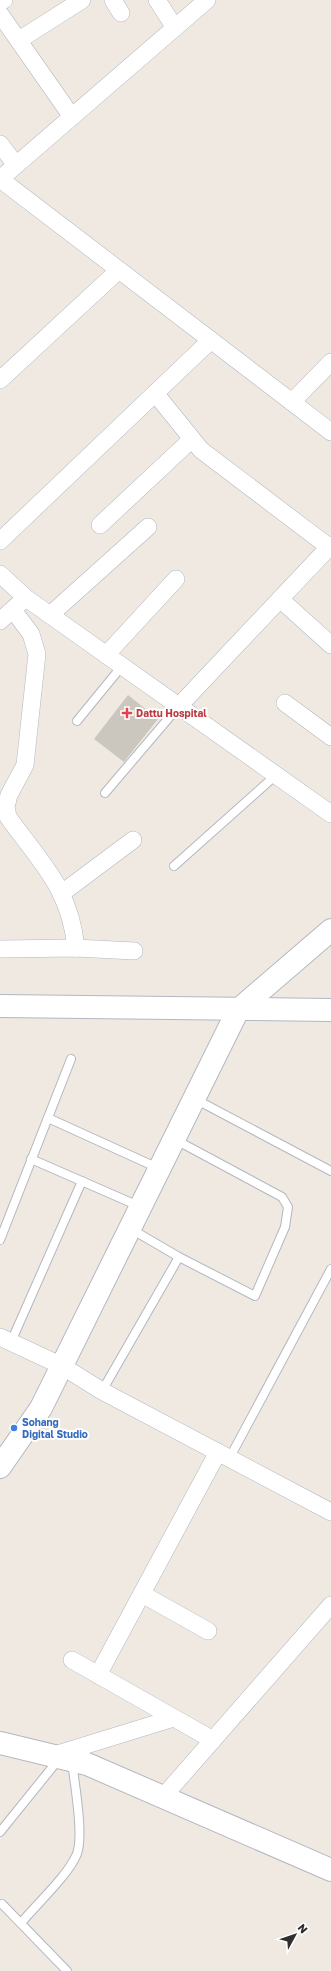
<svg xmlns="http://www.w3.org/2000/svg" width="331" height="1971" font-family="'Golos Text',sans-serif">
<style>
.building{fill:#cbc7bf}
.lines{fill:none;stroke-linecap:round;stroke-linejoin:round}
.lane-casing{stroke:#b4b7c1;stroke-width:10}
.street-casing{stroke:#b4b7c1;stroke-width:18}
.secondary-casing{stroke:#b4b7c1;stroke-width:24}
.lane{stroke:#fff;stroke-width:8}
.street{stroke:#fff;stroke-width:17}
.secondary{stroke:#fff;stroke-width:22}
.health-dot{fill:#e0444e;stroke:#fff;stroke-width:1.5}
.shop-dot{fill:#3f7fe0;stroke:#fff;stroke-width:1.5}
.labels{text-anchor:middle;stroke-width:4;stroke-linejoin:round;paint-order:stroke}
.health-label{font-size:10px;font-weight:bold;fill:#be3a42;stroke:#fff;text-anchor:start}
.shop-label{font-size:10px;font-weight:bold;fill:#366cbe;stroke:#fff;text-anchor:start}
</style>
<rect width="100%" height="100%" fill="#efe9e1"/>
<path class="building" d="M128,695L158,719L124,762L94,739Z"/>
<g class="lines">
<defs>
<g id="lane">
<path d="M77,721L122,666"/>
<path d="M105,793L179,706"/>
<path d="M174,866L276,775"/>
<path d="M195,1099L331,1171"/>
<path d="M48,1118L158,1168"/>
<path d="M31,1159L141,1207"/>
<path d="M131,1229L179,1257L255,1296L285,1227L288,1207L282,1197L174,1139"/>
<path d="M0,1240L71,1059"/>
<path d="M11,1342L82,1181"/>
<path d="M102,1391L179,1257"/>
<path d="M229,1459L331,1269"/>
<path d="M0,1832L59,1759"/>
<path d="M2,1904L67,1971"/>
<path d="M21,1923C36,1905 67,1876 76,1856C85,1839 74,1781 72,1761"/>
</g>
<g id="street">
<path d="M113,0L121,13"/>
<path d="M157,0L175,28"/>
<path d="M0,2L4,0"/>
<path d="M0,14L72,117"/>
<path d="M19,40L82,0"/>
<path d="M0,144L16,165"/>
<path d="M0,179L331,432"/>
<path d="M0,179L207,0"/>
<path d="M0,380L119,270"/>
<path d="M155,393L201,450L329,547"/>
<path d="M292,402L331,362"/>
<path d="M100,525L192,439"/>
<path d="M0,541L211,340"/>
<path d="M0,574L26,598L331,814"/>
<path d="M280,599L331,645"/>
<path d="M13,610L31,634L37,654L25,765L9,795L6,807L8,817C41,863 70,888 76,948"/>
<path d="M50,615L148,527"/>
<path d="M0,621L21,602"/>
<path d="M106,655L176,579"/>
<path d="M285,703L331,737"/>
<path d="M179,706L331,545"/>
<path d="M62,893L133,840"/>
<path d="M0,949L76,948L134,951"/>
<path d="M0,1337L62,1366L102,1391L331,1512"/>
<path d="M142,1594L208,1631"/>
<path d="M72,1660L213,1740"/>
<path d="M98,1675L218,1452"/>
<path d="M54,1755L174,1718"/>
<path d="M163,1797L331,1605"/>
</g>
<g id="secondary">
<path d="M0,1006L331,1010"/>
<path d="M0,1467L41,1408L238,1010L331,930"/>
<path d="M0,1743L87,1764L331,1870"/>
</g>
</defs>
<use href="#lane" class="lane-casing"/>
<use href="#street" class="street-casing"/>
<use href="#secondary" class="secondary-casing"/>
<use href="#lane" class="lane"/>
<use href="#street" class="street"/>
<use href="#secondary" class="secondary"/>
</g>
<path class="health-dot" d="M125 707h4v4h4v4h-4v4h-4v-4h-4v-4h4z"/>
<circle class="shop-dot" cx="14" cy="1428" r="4"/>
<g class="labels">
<g class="health-label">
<text x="136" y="717">Dattu Hospital</text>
</g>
<g class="shop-label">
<text x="22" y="1426">Sohang<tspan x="22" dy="12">Digital Studio</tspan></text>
</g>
</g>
<g transform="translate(295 1935) rotate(50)" stroke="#ffffff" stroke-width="3" paint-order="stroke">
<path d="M0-3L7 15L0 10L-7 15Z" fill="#2e2e2e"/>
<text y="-6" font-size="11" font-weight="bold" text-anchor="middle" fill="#2e2e2e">N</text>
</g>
</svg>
